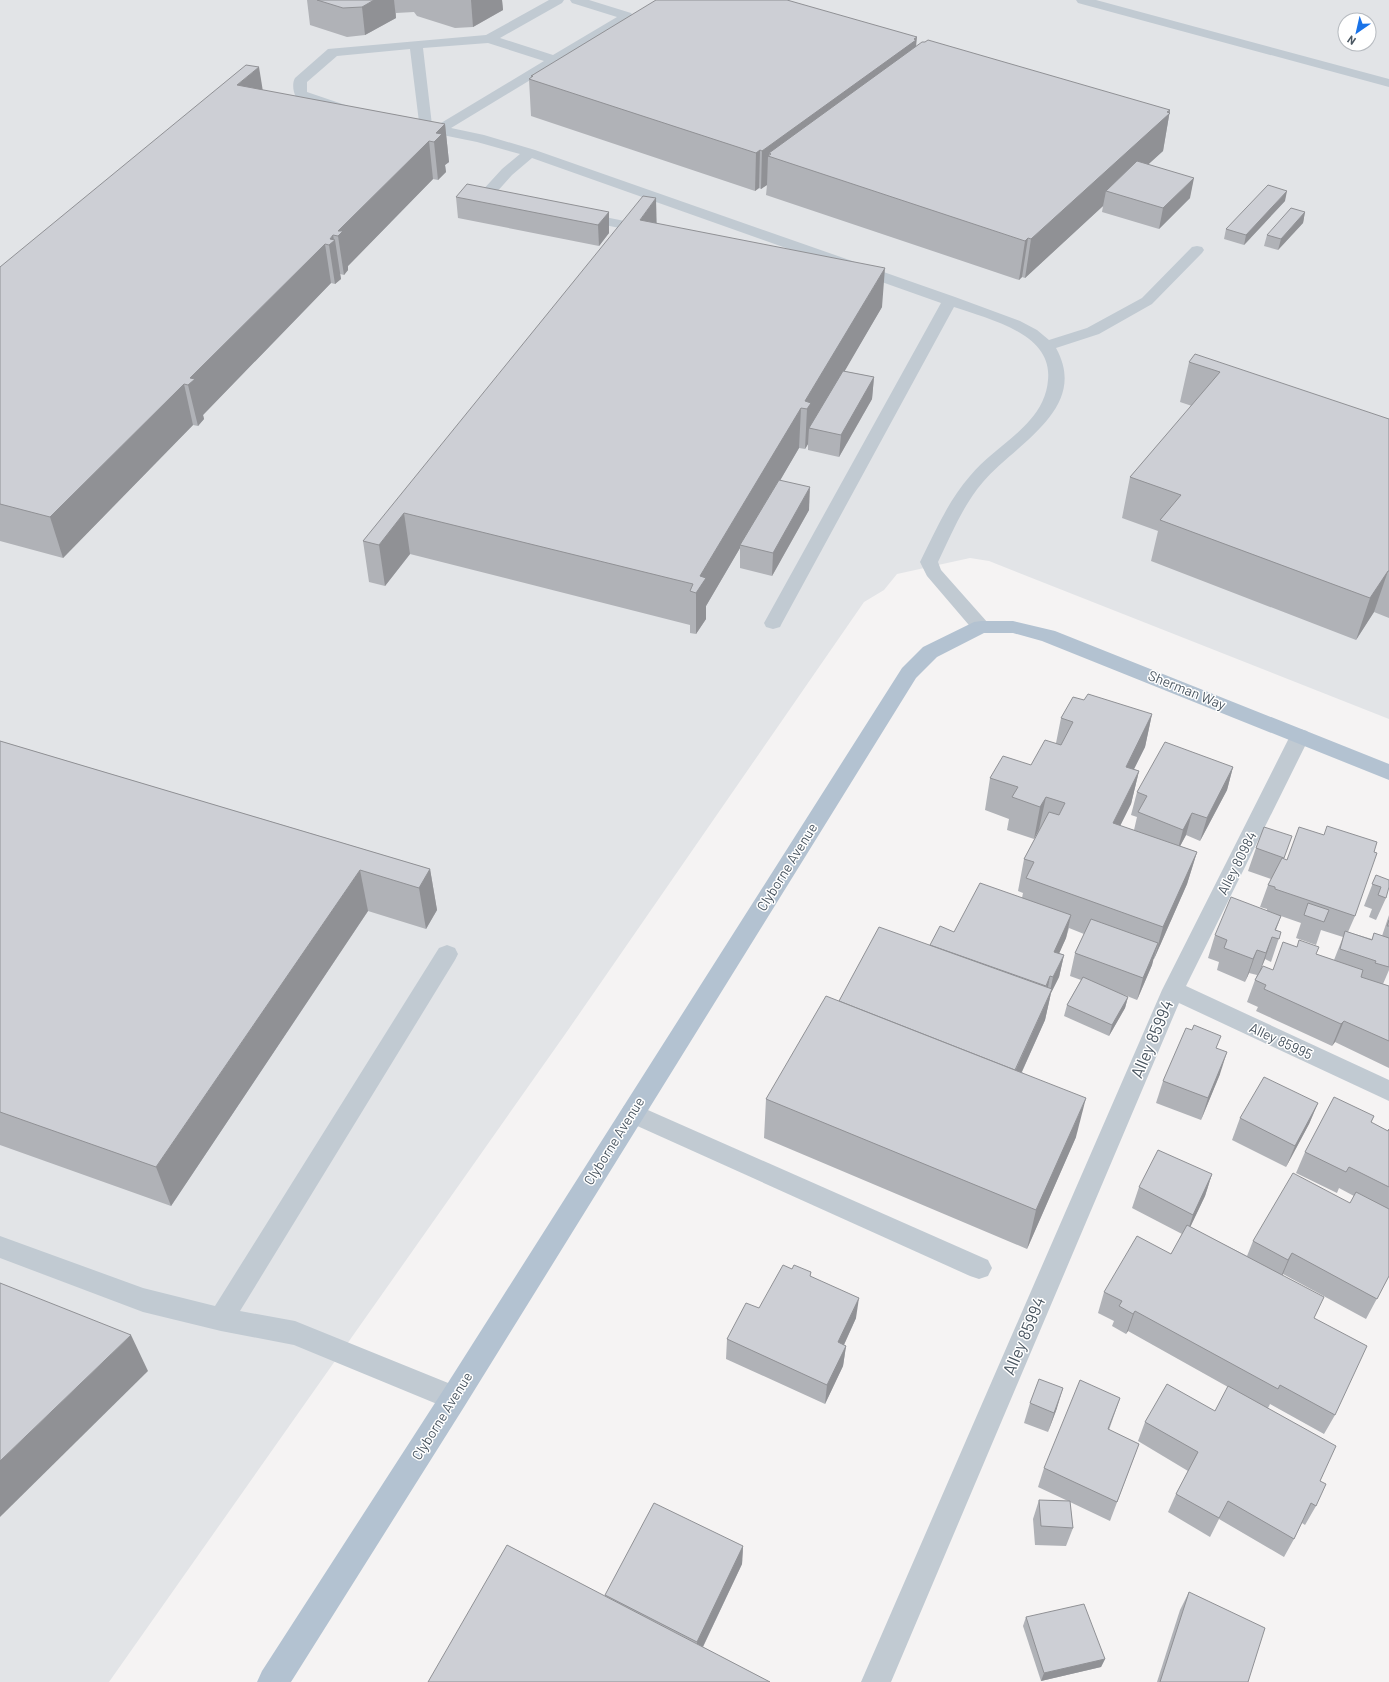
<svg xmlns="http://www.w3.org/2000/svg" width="1389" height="1682" font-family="Barlow,sans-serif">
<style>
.airport{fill:#e2e4e7;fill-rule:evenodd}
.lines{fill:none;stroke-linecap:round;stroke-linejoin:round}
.lane{fill:#c1cad2;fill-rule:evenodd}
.primary{fill:#b3c2d1;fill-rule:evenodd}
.wall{fill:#b0b2b7;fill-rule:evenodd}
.shaded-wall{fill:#909195}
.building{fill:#cdcfd5;stroke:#909195}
.labels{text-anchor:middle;stroke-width:3;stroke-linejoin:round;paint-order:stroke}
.street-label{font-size:14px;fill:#4a5661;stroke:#fff}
.near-street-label{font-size:17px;fill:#4a5661;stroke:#fff}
</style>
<rect width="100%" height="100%" fill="#f5f3f3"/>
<path class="airport" d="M0,0H1389V719L989,561L970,558L897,574L884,590L864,602L566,1033L109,1682H0ZM1345,20H1369V44H1345Z"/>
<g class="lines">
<g class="lane">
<path d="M549,0H564L562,3L500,38L553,55L617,17L572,3L570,0H589L631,13L633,16L631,19L451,128L484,135L535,150L955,297L1020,321L1037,330L1049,340L1087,328L1142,298L1192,247L1197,246L1202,247L1204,250L1202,253L1152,304L1099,334L1056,348C1090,409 1015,444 983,482C963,505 951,535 938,562L941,570L988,623L990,627L988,631L981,633L974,631L927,576L920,562C935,532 948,501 970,476C987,455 1012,441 1030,420C1040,409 1047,395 1048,380C1053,333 988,319 954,307L782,623L780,627L773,629L766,627L764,623L941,303L532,158L512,175L495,194L508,197L510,200L508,203L503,204L480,199L478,196L480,193L502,169L520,154L477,142L413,129L411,126L413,123L419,122L410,49L337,56L307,82V92L354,108L356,111L354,114H344L296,97C293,92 292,83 295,78L328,49L486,35ZM488,43L544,61L436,126L432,125L423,48Z"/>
<path d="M1076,0H1096L1389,79V87L1078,3Z"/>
<path d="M581,212L634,223L636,226L634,229L629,230L576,219L574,216L576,213Z"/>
<path d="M1300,729L1307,731L1310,736L1186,986L1389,1080V1101L1179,1003L891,1682H861L1162,990L1290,736L1293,731Z"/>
<path d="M447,945L455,948L458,954L455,960L240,1311L295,1321L463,1389L467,1398L463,1407L454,1411L294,1345L221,1331L143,1312L0,1258V1236L143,1288L215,1306L439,948Z"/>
<path d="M632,1103L988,1260L992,1268L988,1276L979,1279L970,1276L624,1120L620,1113L624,1106Z"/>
</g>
<path class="primary" d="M981,621H1013L1055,631L1389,764V780L1042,641L1013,633H984L937,657L916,678L464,1407L291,1682H257L262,1671L444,1389L902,668L923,647L974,622Z"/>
</g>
<g class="wall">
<path d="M307,0H502L503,10L473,27L455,28L417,16L414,12L396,13V18L365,35L347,37L310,25Z"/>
<path d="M916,46L1170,110L1163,151L1148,164L1190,198L1159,229L1102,212L1103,206L1025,278L1022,277L1019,280L766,195L767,185L761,189L759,188L755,191L531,116L529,79L531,78V76Z"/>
<path d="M262,90L445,124L449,162L445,165L446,172L438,180L433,179L348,266V270L344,275L340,274L341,279L335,284L331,283L203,415L204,419L198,426L193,425L63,558L0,541V267Z"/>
<path d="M456,197L609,212V233L599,246L458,218Z"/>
<path d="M1285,201L1244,245L1224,239L1226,229Z"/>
<path d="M1305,212L1303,223L1278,250L1264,246L1267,235Z"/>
<path d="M657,223L882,307L844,371L874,377L872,399L839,457L808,450V444L805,449L799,448L780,480L809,510L772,576L740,568V548L706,606V619L696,634L690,633V625L410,554L385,586L369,582L363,541Z"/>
<path d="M1189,362L1389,419V618L1374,612L1356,640L1151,561L1158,531L1122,518L1130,477L1192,406L1180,402Z"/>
<path d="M1084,700L1152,714L1145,747L1134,769L1139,771L1131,804L1120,826L1134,830L1137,817L1131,815L1137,792L1233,767L1227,790L1200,841L1186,835L1180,846L1197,852L1187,884L1154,959H1153L1152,965L1137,1000L1122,994L1128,997L1125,1008L1109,1036L1064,1016L1067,1005L1081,980L1070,976L1075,953L1084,934L1069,928L1066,938L1059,953L1064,955L1059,977L1051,993L1045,1020L1022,1072L1076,1137L1027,1249L764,1138L766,1099L839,1001L930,945L954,932L1022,898L1023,893L1018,891L1024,859L1040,829L1034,839L1007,830L1009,819L985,810L990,778L1031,765L1056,743L1061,718Z"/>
<path d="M0,741L430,869L437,910L426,929L368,911L171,1206L0,1145Z"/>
<path d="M1264,827L1284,859L1287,860L1374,852L1355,916L1348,932L1372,939L1374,933L1382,936L1389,915V970L1383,984L1389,986V1068L1335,1042L1332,1046L1256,1011L1258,1007L1247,1002L1255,980L1257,975L1249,973L1245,982L1217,970L1219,962L1208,958L1215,935L1267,910V909L1260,907L1268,885L1271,879L1248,871L1256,848ZM1281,916L1301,923L1296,938L1316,945L1321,930L1343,937L1334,960L1316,954L1273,970L1261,969L1265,959L1271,962L1281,932L1276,930Z"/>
<path d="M1376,875L1386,898L1376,920L1369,917L1372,909L1364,906Z"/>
<path d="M1217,1048L1220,1074L1201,1120L1156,1103L1163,1081Z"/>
<path d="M1318,1103L1309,1124L1286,1167L1232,1140L1240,1118Z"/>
<path d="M1374,1116L1371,1123L1388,1131L1389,1129V1276L1366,1319L1283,1274L1282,1275L1314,1318L1335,1415L1324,1434L1270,1404L1268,1408L1320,1481L1316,1506L1305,1525L1302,1523L1294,1539L1284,1557L1219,1519L1210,1537L1168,1512L1176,1494L1188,1471L1138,1441L1145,1422L1215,1411L1228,1387L1128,1331L1126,1334L1112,1326L1114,1321L1098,1313L1104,1292L1171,1254L1182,1234L1132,1208L1139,1187L1212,1174L1205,1196L1190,1227L1247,1256L1253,1241L1350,1203L1354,1196L1339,1188L1337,1193L1296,1173L1305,1152Z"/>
<path d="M792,1269L811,1277L856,1318L844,1345L846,1346L843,1366L825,1404L726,1359L727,1339L759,1308Z"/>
<path d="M1120,1398L1109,1430L1139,1444L1110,1521L1070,1502L1073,1528L1066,1546L1035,1545L1033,1519L1039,1500L1068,1501L1038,1487L1044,1468Z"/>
<path d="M1030,1403L1057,1408L1048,1432L1024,1423Z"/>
<path d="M743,1546L742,1564L703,1647L605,1596V1595Z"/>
<path d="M1189,1592L1248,1682H1157L1180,1610Z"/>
<path d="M1026,1617L1105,1659L1101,1667L1041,1681L1023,1626Z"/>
</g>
<g class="shaded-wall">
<path d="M374,0H394L396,18L365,35L362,7Z"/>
<path d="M471,0H502L503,10L473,27Z"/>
<path d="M917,37L913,76L771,154L769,153V157L768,156L767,185L761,189L762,151Z"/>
<path d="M259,67L265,104L237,85Z"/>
<path d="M1170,110L1163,151L1116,194L1106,191L1103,206L1025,278L1031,239Z"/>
<path d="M445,124L449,162L445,165L446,172L438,180L434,142L436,133Z"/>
<path d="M429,141L433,179L348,266V270L344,275L338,236V231Z"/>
<path d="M760,150L759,188L755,191L756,153Z"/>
<path d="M1194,178L1190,198L1159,229L1163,208Z"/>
<path d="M1287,191L1285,201L1244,245L1246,235Z"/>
<path d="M656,198L657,237L640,220Z"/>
<path d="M609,212V233L599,246L598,225Z"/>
<path d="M1305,212L1303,223L1278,250L1281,239Z"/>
<path d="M333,235L334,240H335L341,279L335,284L329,245L330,239Z"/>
<path d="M1028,238L1022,277L1019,280L1025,241Z"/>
<path d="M325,244L331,283L203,415L204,419L198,426L188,385L190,378Z"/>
<path d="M885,268L882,307L811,429L809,428L808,444L805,449L807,409L805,401Z"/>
<path d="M874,377L872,399L839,457L841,435Z"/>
<path d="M184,384L193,425L63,558L50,517Z"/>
<path d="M801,408L799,448L742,546L740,545V548L706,606V619L696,634V593L700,576Z"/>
<path d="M810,487L809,510L772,576L773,553Z"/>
<path d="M404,513L410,554L385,586L379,545Z"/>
<path d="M1388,571L1374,612L1356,640L1370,598Z"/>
<path d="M1152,714L1145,747L1119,799L1126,767Z"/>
<path d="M1233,767L1227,790L1200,841L1207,818Z"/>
<path d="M1139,771L1131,804L1105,856L1113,823Z"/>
<path d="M1046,797L1039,829L1034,839L1040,807Z"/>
<path d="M1192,813L1186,835L1177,852L1183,830Z"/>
<path d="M1197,852L1187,884L1154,959L1163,927Z"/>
<path d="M430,869L437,910L426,929L419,888Z"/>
<path d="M360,870L368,911L171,1206L156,1167Z"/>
<path d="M1071,915L1066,938L1050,974L1054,952Z"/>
<path d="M1272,937L1265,959L1258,976L1266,953Z"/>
<path d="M1158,943L1152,965L1137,1000L1143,978Z"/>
<path d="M1257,950L1249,973L1245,982L1253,959Z"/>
<path d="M1064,955L1059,977L1051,993L1045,1020L1005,1109L1012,1078L1049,996L1053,977Z"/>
<path d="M1050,976L1046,998L1045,990Z"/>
<path d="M1128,997L1125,1008L1109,1036L1112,1025Z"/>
<path d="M1344,1021L1335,1042L1332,1046L1341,1024Z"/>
<path d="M1227,1052L1220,1074L1201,1120L1208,1098Z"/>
<path d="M1086,1098L1076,1137L1027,1249L1036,1210Z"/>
<path d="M1318,1103L1309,1124L1286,1167L1295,1146Z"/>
<path d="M1212,1174L1205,1196L1186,1236L1193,1215Z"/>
<path d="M1292,1253L1283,1274L1279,1281L1288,1260Z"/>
<path d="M859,1298L856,1318L836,1362L838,1342Z"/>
<path d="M1135,1311L1128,1331L1126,1334L1133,1314Z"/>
<path d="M131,1335L148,1371L0,1517V1461Z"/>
<path d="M846,1346L843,1366L825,1404L827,1385Z"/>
<path d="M1063,1388L1057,1408L1048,1432L1054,1413Z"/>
<path d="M743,1546L742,1564L697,1659V1642Z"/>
<path d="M1105,1659L1101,1667L1041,1681L1044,1673Z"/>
</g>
<g class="building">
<path d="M317,0H374L362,7L343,8Z"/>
<path d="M656,0H787L917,37L914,39L916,40L762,151L760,150L756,153L529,79L533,76H531Z"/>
<path d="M928,40L1170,110L1167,112L1170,113L1031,239L1028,238L1025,241L768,156L771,154L769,153L922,42H925Z"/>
<path d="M246,65L259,67L237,85L445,124L436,133L442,134L434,142L429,141L338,231H343L338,236L333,235L330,239L335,240L329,245L325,244L190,378L195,379L188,385L184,384L50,517L0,504V267Z"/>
<path d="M1137,161L1194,178L1163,208L1106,191Z"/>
<path d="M467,184L609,212L598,225L456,197Z"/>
<path d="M1268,185L1287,191L1246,235L1226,229Z"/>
<path d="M643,196L656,198L640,220L885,268L805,401L811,403L807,409L801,408L700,576L706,578L696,593L690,591L693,584L404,513L379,545L363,541Z"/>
<path d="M1291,208L1305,212L1281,239L1267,235Z"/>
<path d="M1195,354L1389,419V571H1388L1370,598L1160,520L1181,495L1130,477L1220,372L1189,362Z"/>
<path d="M843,371L874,377L841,435L809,428Z"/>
<path d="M779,480L810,487L773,553L740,545Z"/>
<path d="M1088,694L1152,714L1126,767L1139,771L1113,823L1197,852L1163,927L1026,878L1034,862L1024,859L1049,812L1059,815L1065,803L1046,797L1040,807L1012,797L1018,787L990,778L1003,756L1031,765L1045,740L1061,745L1073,722L1061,718L1073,697L1084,700Z"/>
<path d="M0,741L430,869L419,888L360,870L156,1167L0,1112Z"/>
<path d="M1165,742L1233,767L1207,818L1192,813L1183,830L1138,812L1147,796L1137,792Z"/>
<path d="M1327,826L1377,842L1374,852L1377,853L1355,916L1275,889V887L1268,885L1282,858L1287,860L1299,827L1324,835Z"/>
<path d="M1264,827L1292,836L1284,858L1256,848Z"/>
<path d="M1376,875L1389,880V887L1386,898L1378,895L1381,887L1372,884Z"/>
<path d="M980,883L1071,915L1054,952L1064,955L1053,977L1050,976L1046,986L930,945L940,926L954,932Z"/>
<path d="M1231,897L1281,916L1275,930L1281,932L1279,939L1272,937L1266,953L1257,950L1253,959L1224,948L1227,940L1215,935Z"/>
<path d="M1308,903L1329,910L1324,922L1304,915Z"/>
<path d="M1091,919L1158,943L1143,978L1075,953Z"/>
<path d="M1389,920V926H1387Z"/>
<path d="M879,927L1052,989L1015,1070L839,1001Z"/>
<path d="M1345,931L1372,940L1374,933L1389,938V967L1375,963L1376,961L1340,949Z"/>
<path d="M1299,940L1319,947L1316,954L1363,970L1361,977L1389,986V1041L1344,1021L1341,1024L1264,989L1266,985L1255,980L1263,966L1273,970L1283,942L1297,947Z"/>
<path d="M1083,977L1128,997L1112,1025L1067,1005Z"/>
<path d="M826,996L1086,1098L1036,1210L766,1099Z"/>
<path d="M1194,1025L1221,1036L1216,1048L1227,1052L1208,1098L1163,1081L1186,1028L1192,1030Z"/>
<path d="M1264,1077L1318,1103L1295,1146L1240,1118Z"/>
<path d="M1334,1097L1374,1116L1371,1122L1388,1131L1389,1129V1187L1349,1167L1346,1172L1305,1152Z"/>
<path d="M1158,1150L1212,1174L1193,1215L1139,1187Z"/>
<path d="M1293,1173L1350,1203L1356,1192L1389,1209V1276L1377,1299L1292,1253L1288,1260L1253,1241Z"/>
<path d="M1187,1225L1324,1297L1314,1318L1367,1346L1335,1415L1280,1385L1278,1389L1135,1311L1133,1314L1119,1306L1122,1301L1104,1292L1137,1236L1171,1254Z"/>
<path d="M783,1265L792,1269L794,1265L811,1272L810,1276L859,1298L838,1342L846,1346L827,1385L727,1339L746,1303L759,1308Z"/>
<path d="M0,1283L131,1335L0,1461Z"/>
<path d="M1039,1379L1063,1388L1054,1413L1030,1403Z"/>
<path d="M1080,1380L1120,1398L1108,1429L1139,1444L1117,1502L1044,1468Z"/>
<path d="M1167,1384L1215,1411L1228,1386L1336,1446L1320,1481L1326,1484L1316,1506L1311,1503L1294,1539L1228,1501L1219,1518L1176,1494L1198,1452L1145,1422Z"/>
<path d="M1039,1500L1070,1501L1073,1528L1041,1526Z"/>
<path d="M654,1503L743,1546L697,1642L605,1595Z"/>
<path d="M507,1545L770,1682H428Z"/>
<path d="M1189,1592L1265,1628L1248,1682H1160Z"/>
<path d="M1084,1604L1105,1659L1044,1673L1026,1617Z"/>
</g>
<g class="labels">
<g class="street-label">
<text transform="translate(1187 690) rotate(22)" y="5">Sherman Way</text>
<text transform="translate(1237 863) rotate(-63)" y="5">Alley 80984</text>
<text transform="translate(787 867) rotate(-58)" y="5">Clyborne Avenue</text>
<text transform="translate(1281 1041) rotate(25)" y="5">Alley 85995</text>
<text transform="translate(614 1141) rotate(-58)" y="5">Clyborne Avenue</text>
<text transform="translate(442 1416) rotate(-58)" y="5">Clyborne Avenue</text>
</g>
<g class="near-street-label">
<text transform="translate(1152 1039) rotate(-67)" y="6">Alley 85994</text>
<text transform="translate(1024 1336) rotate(-67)" y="6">Alley 85994</text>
</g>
</g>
<g transform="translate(1357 32) rotate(214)"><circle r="19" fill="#ffffff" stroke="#b7bbc0"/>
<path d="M0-3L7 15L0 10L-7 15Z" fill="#1a73e8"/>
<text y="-6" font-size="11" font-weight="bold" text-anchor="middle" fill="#4a5661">N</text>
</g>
</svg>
